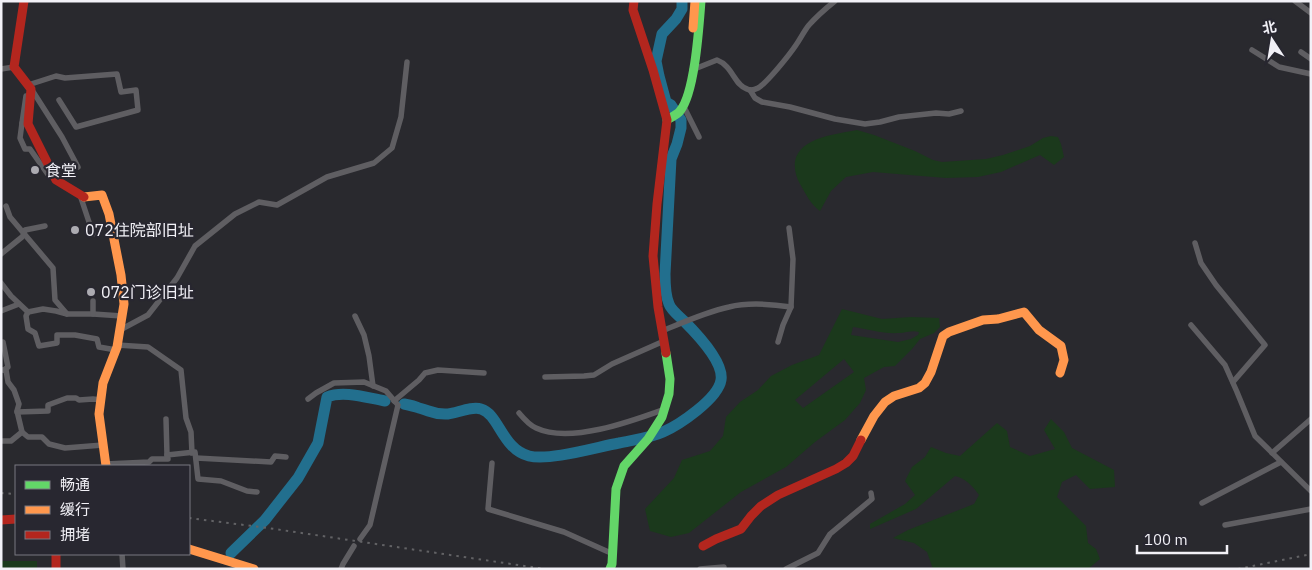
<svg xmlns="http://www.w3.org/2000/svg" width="1312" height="570" font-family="'IBM Plex Sans','Noto Sans SC',sans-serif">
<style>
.green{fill:#1b391c;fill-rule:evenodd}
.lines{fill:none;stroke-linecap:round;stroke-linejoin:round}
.river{stroke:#226f8e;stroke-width:11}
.street{stroke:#5f5e62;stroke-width:5.5}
.fast{stroke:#63d668;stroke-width:9}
.slow{stroke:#ff974d;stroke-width:9}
.jam{stroke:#b3261e;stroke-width:9}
.rail{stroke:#626265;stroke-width:2;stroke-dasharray:2.5 5;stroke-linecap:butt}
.poi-dot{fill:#acabb1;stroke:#282730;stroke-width:2}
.labels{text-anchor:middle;stroke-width:4.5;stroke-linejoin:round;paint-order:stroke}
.poi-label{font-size:16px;fill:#f2f1f7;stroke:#282730;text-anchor:start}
</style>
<rect width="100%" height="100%" fill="#29292e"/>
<g class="green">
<path d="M857,130L874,135L915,151L933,160L942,162L986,159L1003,155L1030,146L1043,138L1051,136L1058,137L1061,144L1064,157L1054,165L1040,155L1001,172L978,177L946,178L873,172L846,177L831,191L820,211C810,204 806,194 800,184C796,177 794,169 795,161C800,137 837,134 857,130Z"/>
<path d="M842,309L882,319L911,317L939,318L940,327L934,333L920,339L912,349L895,366L884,367L864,378L866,390L860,403L845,420L815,442L786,467L741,492L689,533L671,537L650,531L645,509L674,478L682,460L710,451L723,436L726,417L740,402L758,390L771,376L792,365L819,355ZM853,327C868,329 883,334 899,333C906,333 912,330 919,332L918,335L911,339L898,342L851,335ZM844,359L854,372L803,408L795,400Z"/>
<path d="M1051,419L1064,432L1072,448L1114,470L1115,487L1090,489L1076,475L1062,482L1057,497L1086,526L1088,543L1096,549L1100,559L1088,569H933L927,552L914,543L893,538L908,530L974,504L979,495C972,485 966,479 955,476L916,509L870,529V524L905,504L915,495L905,481L912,467L925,457L931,447L946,453L960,456L997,423L1007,431L1010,447L1030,456L1055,449L1044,430Z"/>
<rect x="1" y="561" width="36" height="8"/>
</g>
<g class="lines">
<g class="river">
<path d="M404,404C409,405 414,406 419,408C431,411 434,415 448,414C457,413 472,406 481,409C499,414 502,449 529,456C550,461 597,447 619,443C633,440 650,438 663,432C679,425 718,399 721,380C724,362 696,333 684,321C679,316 671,310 669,304C665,295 665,284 665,274L671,159L677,144L681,128V120L671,105L666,102L659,76L656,61L662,34L676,19L682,9V1"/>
<path d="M231,553L265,520L298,478L318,443L327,397C344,390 367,398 385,401"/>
</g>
<g class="street">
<path d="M1295,1L1311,13"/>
<path d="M1252,50L1279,67L1311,74"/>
<path d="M1301,52L1311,59"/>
<path d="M1,69L14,67"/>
<path d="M692,70L717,60C733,66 734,85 747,89C751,91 754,90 758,88C767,83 790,54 796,45C801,38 804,31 809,25C817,16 825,9 835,1"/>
<path d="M28,87V85L56,76L65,78L117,74L121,92L136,90L138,110L76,127L59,100"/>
<path d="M32,90L62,137L78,167"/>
<path d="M750,90L755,98L762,102L790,107L835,119L865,124L880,122L899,117L936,113L949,114L961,111"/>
<path d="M26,96L22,123L28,124"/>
<path d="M683,105L699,137"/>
<path d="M22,123L20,138L25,149H30L49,176"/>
<path d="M80,195L93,234"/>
<path d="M6,206L10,217L53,268L55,300L67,314"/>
<path d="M1195,243L1201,263L1216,285L1265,345L1233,382"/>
<path d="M1,254L22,237L24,234L25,230L45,226"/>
<path d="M1,283L11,296L28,312L43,309L56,311L67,314H93L122,316"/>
<path d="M93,301V314"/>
<path d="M1,311L19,304"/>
<path d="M28,312L26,316L28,329L35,333L39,346L57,343V335H75L97,339L99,347L116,350"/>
<path d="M355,316L364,335L369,356L373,386"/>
<path d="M1191,325L1225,365L1237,392L1255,436L1311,491"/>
<path d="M120,330L148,315L177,278L195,246L235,214L259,202L277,205L327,177L374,163L392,148L401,117L407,62"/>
<path d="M662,331C684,322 706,312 729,307C749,302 771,304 791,307"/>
<path d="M778,342L783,325L791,307L793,259L789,228"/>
<path d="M1,343L3,342L8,367L4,370"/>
<path d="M117,345L148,347L181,370L186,418L191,432L192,453"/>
<path d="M1,370H6L8,382L14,390L19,404L17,411L22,432L28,437H42L49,444L65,448L103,445"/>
<path d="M545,377L584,376L594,375L612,364L664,341"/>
<path d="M308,399L316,393L334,383L364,382L386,391L398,405L370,525L360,539"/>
<path d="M394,401L419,380L425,373L438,370L484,373"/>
<path d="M17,412L48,411V405L67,398H76L79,400L93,399L101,400"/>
<path d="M519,413C524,419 529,425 536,428C570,444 632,421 665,409"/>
<path d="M166,419L167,455"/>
<path d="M1,441H11L22,432"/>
<path d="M1272,453L1311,419"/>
<path d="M196,458L271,462L275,456L286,457"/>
<path d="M492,463L488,509L564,532L613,554"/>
<path d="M106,464L149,462L152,459H168L167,455L195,452L198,479L221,481L247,491L257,492"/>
<path d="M1202,503L1281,462"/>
<path d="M1225,525L1311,509"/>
<path d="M122,554L123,569"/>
<path d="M341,569L343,564L354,546"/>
<path d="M700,569L724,567"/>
<path d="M786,569L818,553L830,534L872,499L871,493"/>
</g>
<g class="fast">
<path d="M667,120C671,117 677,115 680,111C695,93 699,26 701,1"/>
<path d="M610,569L612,564L616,489L624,466L648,439L662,417L669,394L670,379L666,353"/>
</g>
<g class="slow">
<path d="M693,28L695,1"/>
<path d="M84,197L102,195L109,214L121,275L124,304L117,347L103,383L99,414L106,466"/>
<path d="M861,440L874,416L885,402L894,396L919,388L925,383L931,372L943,336L949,332L983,320L998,319L1024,312L1039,330L1061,346L1064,360L1060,373"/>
<path d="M189,549L254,569"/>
</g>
<g class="jam">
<path d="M24,1L14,67L31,89L28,124L56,180L84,197"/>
<path d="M634,1L633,10L653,70L667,120L657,204L653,256L658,307L666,353"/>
<path d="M1,520L16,519"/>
<path d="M703,546L716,539L741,529L751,516L761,506L778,495L836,469L846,463L853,456L861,440"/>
<path d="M56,554V569"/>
</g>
<g class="rail">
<path d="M1,493L16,494"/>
<path d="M189,518L268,528L545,569"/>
<path d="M1238,569L1311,554"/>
</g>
</g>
<g class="poi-dot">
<circle cx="35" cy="170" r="5"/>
<circle cx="75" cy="230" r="5"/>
<circle cx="91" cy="292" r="5"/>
</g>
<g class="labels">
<g class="poi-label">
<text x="45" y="176">食堂</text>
<text x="85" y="236">072住院部旧址</text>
<text x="101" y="298">072门诊旧址</text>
</g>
</g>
<rect width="1312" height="570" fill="none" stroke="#f2f1f7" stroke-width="5"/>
<rect x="15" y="465" width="175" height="90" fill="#282730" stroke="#797880"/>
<rect x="25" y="481" width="25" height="8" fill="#63d668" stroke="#797880"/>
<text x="60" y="490" font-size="15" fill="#f2f1f7">畅通</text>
<rect x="25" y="506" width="25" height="8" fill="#ff974d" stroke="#797880"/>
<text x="60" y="515" font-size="15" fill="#f2f1f7">缓行</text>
<rect x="25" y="531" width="25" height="8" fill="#b3261e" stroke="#797880"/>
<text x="60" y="540" font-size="15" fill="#f2f1f7">拥堵</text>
<g transform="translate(1272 40) rotate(348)" stroke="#282730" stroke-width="4" paint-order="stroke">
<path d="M0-4L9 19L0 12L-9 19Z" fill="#f2f1f7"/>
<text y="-8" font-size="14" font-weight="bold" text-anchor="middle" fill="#f2f1f7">北</text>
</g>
<path d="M1137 545v8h90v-8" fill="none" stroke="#f2f1f7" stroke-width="2.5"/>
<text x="1144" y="545" font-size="15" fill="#f2f1f7" stroke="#282730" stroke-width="4" paint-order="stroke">100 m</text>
</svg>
